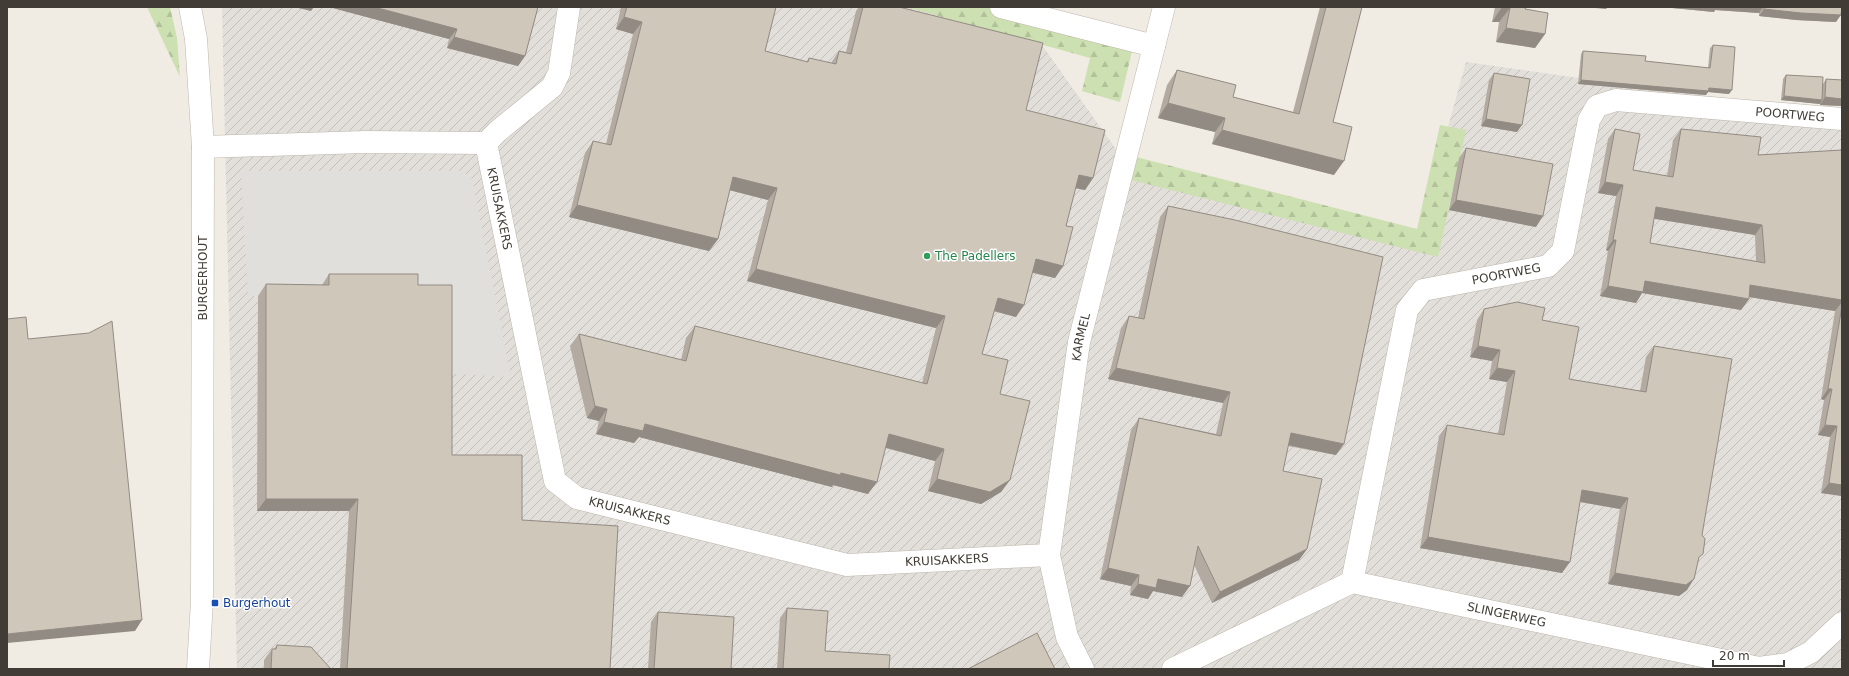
<svg xmlns="http://www.w3.org/2000/svg" width="1849" height="676" font-family="'DejaVu Sans',sans-serif">
<style>
.industrial{fill:url(#industrial-furrows)}
.forest{fill:url(#forest-firs)}
.parking{fill:#e1dfdc}
.lines{fill:none;stroke-linecap:round;stroke-linejoin:round}
.minor-casing{stroke:#bdb6ab;stroke-width:23}
.minor{stroke:#fff;stroke-width:22}
.wall{fill:#b3aba1;fill-rule:evenodd}
.shaded-wall{fill:#928b83}
.building{fill:#d0c7bb;stroke:#928b83;fill-rule:evenodd}
.leisure-dot{fill:#2e9e5b;stroke:#fff;stroke-width:1.5}
.transit-dot{fill:#1a4fb4;stroke:#fff;stroke-width:1.5}
.labels{text-anchor:middle;stroke-width:3;stroke-linejoin:round;paint-order:stroke}
.street-label{font-size:12px;fill:#413c35;stroke:#fff}
.leisure-label{font-size:12px;fill:#27864d;stroke:#fff;text-anchor:start}
.transit-label{font-size:12px;fill:#164399;stroke:#fff;text-anchor:start}
</style>
<defs>
<pattern id="industrial-furrows" width="10" height="10" patternUnits="userSpaceOnUse"><rect width="10" height="10" fill="#e2ded9"/><path d="M-1 1l2-2M0 10L10 0M9 11l2-2" fill="none" stroke="#c3bfbb"/></pattern>
<pattern id="forest-firs" width="22" height="20" patternUnits="userSpaceOnUse"><rect width="22" height="20" fill="#cde0b1"/><path d="M5 1l3.5 6h-7zM16 11l3.5 6h-7z" fill="#b1c199"/></pattern>
</defs>
<rect width="100%" height="100%" fill="#f0ece4"/>
<path class="industrial" d="M222,7H920L1037,38L1125,162L1419,232L1466,62L1842,115V669H237Z"/>
<g class="forest">
<path d="M147,7H170L177,38L180,77Z"/>
<path d="M906,7H994L1133,47L1120,102L1082,91L1090,58Z"/>
<path d="M1440,125L1466,130L1438,257L1131,180L1136,157L1417,229Z"/>
</g>
<path class="parking" d="M241,171H463L472,179L511,377L444,373L258,296H248Z"/>
<g class="lines">
<defs>
<g id="minor">
<path d="M190,7L196,39L203,147L202,601L198,669"/>
<path id="s1" d="M569,7L559,73L552,87L498,131L486,143L555,481L577,498L847,565L1049,555"/>
<path d="M1001,7L1154,46"/>
<path d="M203,147L365,142L486,143"/>
<path id="s2" d="M1352,582L1407,310L1423,290L1548,266L1563,251L1589,120L1597,106L1616,100L1842,119"/>
<path id="s3" d="M1083,669L1067,637L1049,555L1079,342L1164,7"/>
<path id="s4" d="M1173,669L1352,582L1759,668L1788,664L1811,652L1842,623"/>
</g>
</defs>
<use href="#minor" class="minor-casing"/>
<use href="#minor" class="minor"/>
</g>
<g class="wall">
<path d="M329,7H538L525,56L518,66L447,48L449,39Z"/>
<path d="M621,7H776L765,51L806,62L809,58L831,63L839,51L846,52L856,11L859,7H899L1026,110L1093,178L1085,190L1075,188L1066,226L1063,266L1055,278L1032,273L1016,317L994,311L982,354L1000,394L1010,480L1001,492L981,504L928,491L935,461L885,448L868,494L833,485L832,487L639,437L634,443L596,434L599,421L587,418L570,346L579,334L681,360L686,338L695,326L922,383L936,328L747,281L768,200L730,190L718,239L709,251L569,217L585,153L593,141L606,144L633,34L616,29Z"/>
<path d="M1320,7H1362L1333,122L1334,175L1212,144L1215,132L1158,118L1167,85L1177,70L1233,97L1293,112Z"/>
<path d="M1495,7H1526L1525,9L1545,34L1535,48L1496,42L1499,22H1492Z"/>
<path d="M1662,7H1842L1836,22L1796,20L1759,16V13L1715,10L1714,12Z"/>
<path d="M1713,45L1729,94L1708,92L1706,95L1578,84L1581,54L1583,51L1645,61L1708,68L1710,48Z"/>
<path d="M1494,73L1517,132L1481,126L1489,80Z"/>
<path d="M1786,75L1823,84L1826,79L1842,80V106L1820,105V103V104L1781,100L1783,79Z"/>
<path d="M1615,129L1633,170L1667,176L1673,140L1681,129L1758,155L1842,150V496L1821,493L1830,437L1818,435L1824,400L1821,399L1835,311L1749,297V299L1741,310L1642,293L1636,303L1600,296L1608,251L1606,250L1616,196L1598,193L1608,139ZM1654,218L1755,235L1756,261L1650,243Z"/>
<path d="M1466,148L1536,227L1449,210L1459,158Z"/>
<path d="M1168,206L1336,455L1288,446L1283,471L1307,549L1299,560L1212,603L1194,565L1182,597L1153,591L1148,599L1130,595L1131,586L1100,579L1131,430L1139,418L1216,434L1223,403L1108,379L1121,328L1129,316L1138,318L1160,217Z"/>
<path d="M329,274L418,285L452,455L522,520L610,669H340L349,511H257L258,296L266,284L322,285Z"/>
<path d="M1484,309L1542,320L1569,379L1640,391L1646,357L1654,346L1702,535L1698,560L1687,590L1679,596L1608,584L1620,509L1580,502L1562,573L1420,548L1439,436L1447,425L1498,434L1507,382L1489,379L1492,361L1470,357L1477,320Z"/>
<path d="M787,608L825,651L889,669H777L780,618Z"/>
<path d="M658,612L731,669H648L651,622Z"/>
<path d="M277,645L331,669H264V660L272,649H274Z"/>
</g>
<g class="shaded-wall">
<path d="M294,7H314L311,11Z"/>
<path d="M329,7H374L457,29L449,39Z"/>
<path d="M1502,7L1510,8L1499,22H1492Z"/>
<path d="M1585,7H1608L1606,9Z"/>
<path d="M1662,7H1763L1759,13L1715,10L1714,12Z"/>
<path d="M1764,9L1841,15L1836,22L1796,20L1759,16Z"/>
<path d="M624,17L642,22L633,34L616,29Z"/>
<path d="M1506,28L1545,34L1535,48L1496,42Z"/>
<path d="M454,37L525,56L518,66L447,48Z"/>
<path d="M1581,80L1709,88L1732,90L1729,94L1708,92L1706,95L1578,84Z"/>
<path d="M1784,96L1822,100L1820,104L1781,100Z"/>
<path d="M1825,97L1842,99V106L1820,105Z"/>
<path d="M1168,103L1225,118L1215,132L1158,118Z"/>
<path d="M1486,119L1522,125L1517,132L1481,126Z"/>
<path d="M1222,130L1344,161L1334,175L1212,144Z"/>
<path d="M1079,175L1093,178L1085,190L1070,187Z"/>
<path d="M733,177L777,188L768,200L725,189Z"/>
<path d="M1605,182L1623,185L1616,196L1598,193Z"/>
<path d="M1456,200L1543,216L1536,227L1449,210Z"/>
<path d="M577,205L718,239L709,251L569,217Z"/>
<path d="M1656,207L1762,225L1755,235L1649,218Z"/>
<path d="M1613,240H1616L1608,251L1606,250Z"/>
<path d="M1036,259L1063,266L1055,278L1027,271Z"/>
<path d="M756,269L945,316L936,328L747,281Z"/>
<path d="M1645,281L1749,299L1741,310L1642,293L1636,303L1600,296L1608,286Z"/>
<path d="M1750,285L1842,300V302L1835,311L1743,296Z"/>
<path d="M998,298L1024,305L1016,317L990,310Z"/>
<path d="M1478,346L1500,350L1492,361L1470,357Z"/>
<path d="M1116,368L1230,392L1223,403L1108,379Z"/>
<path d="M1497,368L1515,371L1507,382L1489,379Z"/>
<path d="M1828,389H1832L1824,400L1821,399Z"/>
<path d="M595,406L607,409L599,421L587,418Z"/>
<path d="M604,422L645,424L877,482L868,494L833,485L832,487L639,437L634,443L596,434Z"/>
<path d="M1825,425L1837,426L1830,437L1818,435Z"/>
<path d="M1291,433L1344,444L1336,455L1283,444Z"/>
<path d="M889,434L944,449L935,461L880,446Z"/>
<path d="M937,479L1010,480L1001,492L981,504L928,491Z"/>
<path d="M1829,483L1842,485V496L1821,493Z"/>
<path d="M1582,490L1628,498L1620,509L1575,501Z"/>
<path d="M266,499H358L349,511H257Z"/>
<path d="M1428,537L1570,562L1562,573L1420,548Z"/>
<path d="M1307,549L1299,560L1212,603L1220,592Z"/>
<path d="M1108,568L1139,575L1131,586L1100,579Z"/>
<path d="M1615,573L1694,579L1687,590L1679,596L1608,584Z"/>
<path d="M1158,579L1190,586L1182,597L1153,591L1148,599L1130,595L1138,584Z"/>
<path d="M142,620L135,631L7,643V634Z"/>
</g>
<g class="building">
<path d="M374,7H538L525,56L454,37L457,29Z"/>
<path d="M627,7H776L765,51L808,62L809,58L836,64L839,51L851,54L863,7H899L1043,43L1026,110L1105,130L1093,178L1079,175L1066,226L1073,227L1063,266L1036,259L1024,305L998,298L982,354L1008,360L1000,394L1030,401L1010,480L990,492L937,479L944,449L889,434L877,482L841,473L840,475L645,424L643,431L604,422L607,409L595,406L579,334L686,361L695,326L927,384L945,316L756,269L777,188L733,177L718,239L577,205L593,141L611,145L642,22L624,17Z"/>
<path d="M1326,7H1362L1333,122L1352,127L1344,161L1222,130L1225,118L1168,103L1177,70L1236,85L1233,97L1299,114Z"/>
<path d="M1504,7H1526L1525,9L1548,13L1545,34L1506,28L1510,8Z"/>
<path d="M1764,7H1842L1841,15L1801,13L1764,9Z"/>
<path d="M1713,45L1735,47L1732,90L1709,88L1708,91L1581,80L1583,51L1646,56L1645,61L1710,68Z"/>
<path d="M1494,73L1530,79L1522,125L1486,119Z"/>
<path d="M1786,75L1823,77L1822,100L1784,96Z"/>
<path d="M1826,79L1842,80V99L1825,97Z"/>
<path d="M1615,129L1640,134L1633,170L1673,177L1681,129L1761,137L1758,155L1842,150V300L1750,285L1749,299L1645,281L1643,292L1608,286L1616,240H1613L1623,185L1605,182ZM1656,207L1762,225L1765,263L1650,243Z"/>
<path d="M1466,148L1553,164L1543,216L1456,200Z"/>
<path d="M1168,206L1235,220L1383,257L1344,444L1291,433L1283,471L1322,479L1307,549L1220,592L1198,546L1190,586L1158,579L1156,588L1138,584L1139,575L1108,568L1139,418L1221,436L1230,392L1116,368L1129,316L1144,319Z"/>
<path d="M329,274H418V285H452V455H522V520L618,526L610,669H347L358,499H266V284L329,285Z"/>
<path d="M1517,302L1545,308L1542,320L1579,327L1569,379L1646,392L1654,346L1732,359L1702,535L1705,539L1703,554L1699,557L1694,579L1686,585L1615,573L1628,498L1582,490L1570,562L1428,537L1447,425L1504,435L1515,371L1497,368L1500,350L1478,346L1484,309Z"/>
<path d="M1842,306V485L1829,483L1837,426L1825,425L1832,389H1828Z"/>
<path d="M26,317L28,339L89,333L112,321L142,620L7,634V319Z"/>
<path d="M787,608L828,611L825,651L890,655L889,669H783Z"/>
<path d="M658,612L734,617L731,669H654Z"/>
<path d="M1037,633L1055,669H968Z"/>
<path d="M277,645L311,647L331,669H271L272,649H276Z"/>
</g>
<circle class="leisure-dot" cx="927" cy="256" r="4"/>
<rect class="transit-dot" x="211" y="599" width="8" height="8" rx="2"/>
<g class="labels">
<g class="street-label">
<text dy="4" stroke="none"><textPath href="#s2" startOffset="796">POORTWEG</textPath></text>
<text dy="4" stroke="none"><textPath href="#s1" startOffset="236">KRUISAKKERS</textPath></text>
<text dy="4" stroke="none"><textPath href="#s2" startOffset="388">POORTWEG</textPath></text>
<text transform="translate(203 278) rotate(-90)" y="4">BURGERHOUT</text>
<text dy="4" stroke="none"><textPath href="#s3" startOffset="340">KARMEL</textPath></text>
<text dy="4" stroke="none"><textPath href="#s1" startOffset="596">KRUISAKKERS</textPath></text>
<text dy="4" stroke="none"><textPath href="#s1" startOffset="920">KRUISAKKERS</textPath></text>
<text dy="4" stroke="none"><textPath href="#s4" startOffset="357">SLINGERWEG</textPath></text>
</g>
<g class="leisure-label">
<text x="935" y="260">The Padellers</text>
</g>
<g class="transit-label">
<text x="223" y="607">Burgerhout</text>
</g>
</g>
<rect width="1849" height="676" fill="none" stroke="#413c35" stroke-width="16"/>
<path d="M1713 660v6h71v-6" fill="none" stroke="#413c35" stroke-width="2"/>
<text x="1719" y="660" font-size="12" fill="#413c35" stroke="#ffffff" stroke-width="3" paint-order="stroke">20 m</text>
</svg>
